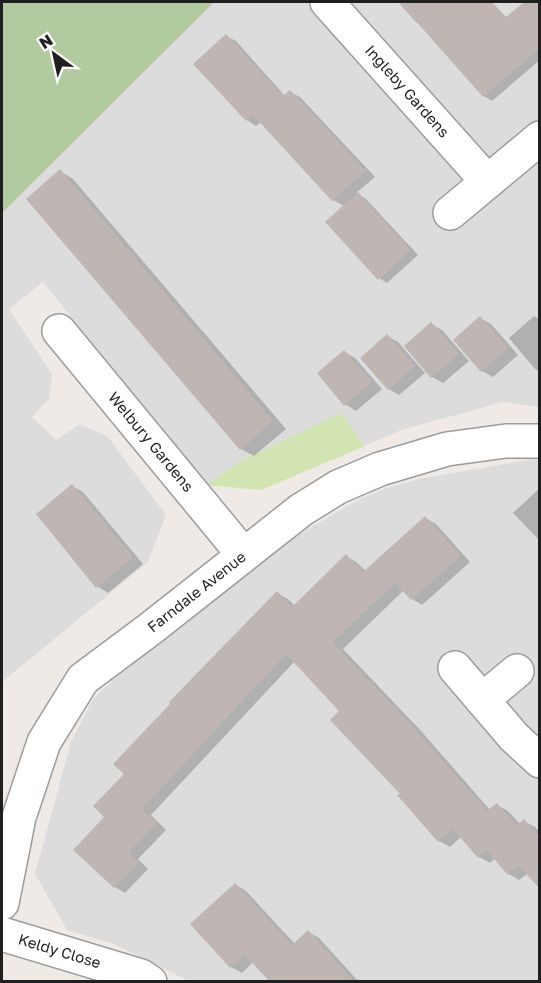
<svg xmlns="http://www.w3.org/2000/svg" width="541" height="983" font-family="'Golos Text',sans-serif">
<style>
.residential{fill:#dddcdc}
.grass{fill:#d2e4b1}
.forest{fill:#b2ca9f}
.shadow{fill:#0003}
.building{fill:#bfb6b3}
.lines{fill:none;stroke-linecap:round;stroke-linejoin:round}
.minor-casing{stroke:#9c9c9c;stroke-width:36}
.minor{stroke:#fff;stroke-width:33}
.labels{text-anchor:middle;stroke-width:4.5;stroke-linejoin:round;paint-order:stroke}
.street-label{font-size:15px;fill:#1f1f1f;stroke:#fff}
</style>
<rect width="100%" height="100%" fill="#efeae6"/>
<g class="residential">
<path d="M210,2H539V407L503,402L401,430L365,446L341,413L242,460L206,485L43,282L9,309L52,374L49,399L32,417L56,440L80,424L108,437L166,515L148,562L2,682V213Z"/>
<path d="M539,458V981H189L114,944L67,930L35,874L71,742L93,699L157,639L299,534L360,499L392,486L424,478Z"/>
</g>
<path class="grass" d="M341,413L365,446L261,490L206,485L242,460Z"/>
<path class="forest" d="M2,2H214L2,213Z"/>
<g class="shadow">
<path d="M398,2H457L486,34L526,2H540V60L492,101L484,96L423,26L416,22Z"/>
<path d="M226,36L236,41L285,96L290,92L300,97L375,177L356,193L366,199L418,255L387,283L379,278L344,206L333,200L261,122L256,126L247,120Z"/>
<path d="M60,171L73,179L286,429L254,456L241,449Z"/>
<path d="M534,316L540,320V372L535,369L509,338Z"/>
<path d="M480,318L491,324L518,355L493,377L482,371Z"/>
<path d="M431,324L442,330L469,361L443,383L432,377L406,346Z"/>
<path d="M387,336L398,342L425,373L399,395L389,389Z"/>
<path d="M344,352L355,358L382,389L356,411L345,404Z"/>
<path d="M72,486L83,492L143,564L108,593L97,586Z"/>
<path d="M539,489H540V541L513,513Z"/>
<path d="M425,518L436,524L470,562L422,605L412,599L404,590L343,649L422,732L490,810L497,805L508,811L520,824L524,821L535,827L540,832V888L527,874L519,880L509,874L495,858L490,863L479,857L461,837L450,847L439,841L402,794L341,711L295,661L151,815L166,830L138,859L148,869L125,893L115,887L106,817L126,774L277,593L288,599L295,606L346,556L356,562L366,571Z"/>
<path d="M235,884L246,891L295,944L308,932L319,938L359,982H271L253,962L242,973L231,967Z"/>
</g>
<g class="building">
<path d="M399,2H492L506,17L524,2H540V48L483,97Z"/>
<path d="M226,34L283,96L290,90L366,171L332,201L253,115L246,121L193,64Z"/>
<path d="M60,169L273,421L240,450L26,199Z"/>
<path d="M358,192L411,250L378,280L325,222Z"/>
<path d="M480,316L508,348L481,372L453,340Z"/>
<path d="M431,322L459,354L431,378L404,346Z"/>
<path d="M387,334L415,366L388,390L360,358Z"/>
<path d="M344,350L372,382L344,406L317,373Z"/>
<path d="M72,484L133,557L96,588L36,514Z"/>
<path d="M425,516L461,556L411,600L395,583L333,642L411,725L487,811L497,803L517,825L524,819L540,837V889L519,866L508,875L486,850L478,858L453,829L438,842L397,795L400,794L330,720L339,711L286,654L142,809L157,823L128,853L139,862L114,888L73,850L104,817L93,806L124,774L113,764L170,704L169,702L277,591L292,607L346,554L363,572Z"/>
<path d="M235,883L292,945L308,930L354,981H269L245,955L230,968L190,924Z"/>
</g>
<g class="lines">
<defs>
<g id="minor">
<path id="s1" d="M327,2L487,181"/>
<path d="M450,213L540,138"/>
<path id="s2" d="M59,331L243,554"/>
<path d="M455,668L514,737L540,761"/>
<path d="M482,700L517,671"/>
<path id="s3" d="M2,903L19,817L44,742L83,679L150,629L301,510L338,487L380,469L447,449L506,441H540"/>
<path id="s4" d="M2,934L141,976L150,982"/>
</g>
</defs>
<use href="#minor" class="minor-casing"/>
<use href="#minor" class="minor"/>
</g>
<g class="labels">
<g class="street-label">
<text dy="5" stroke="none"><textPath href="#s1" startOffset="120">Ingleby Gardens</textPath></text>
<text dy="5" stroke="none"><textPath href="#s2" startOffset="144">Welbury Gardens</textPath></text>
<text dy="5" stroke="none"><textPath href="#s3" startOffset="384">Farndale Avenue</textPath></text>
<text dy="5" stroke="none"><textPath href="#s4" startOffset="60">Keldy Close</textPath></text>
</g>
</g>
<rect width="541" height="983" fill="none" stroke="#1f1f1f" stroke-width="6"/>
<g transform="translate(54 54) rotate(327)" stroke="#ffffff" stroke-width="4.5" paint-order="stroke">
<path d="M0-4.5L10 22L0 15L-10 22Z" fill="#1f1f1f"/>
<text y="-9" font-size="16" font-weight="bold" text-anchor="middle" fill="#1f1f1f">N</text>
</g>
</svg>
